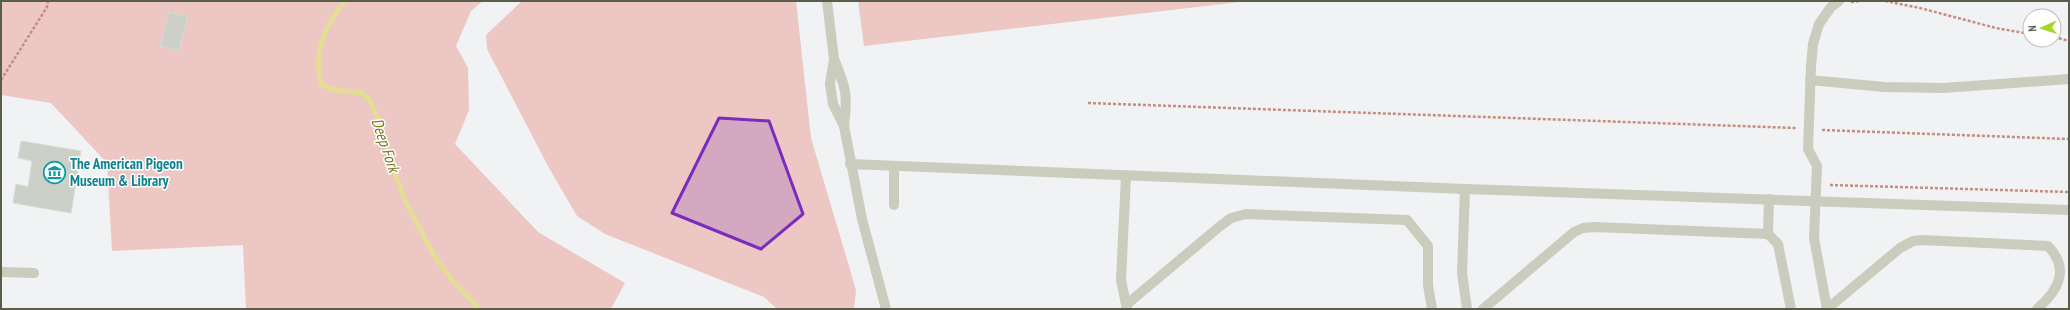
<svg xmlns="http://www.w3.org/2000/svg" width="2070" height="310" font-family="'PT Sans Narrow',sans-serif">
<style>
.green{fill:#ecc7c4}
.lines{fill:none;stroke-linecap:round;stroke-linejoin:round}
.stream{stroke:#e5dd95;stroke-width:5}
.building{fill:#cdd0c8;stroke:#d9dbd5}
.path{stroke:#c78d7e;stroke-width:2.5;stroke-dasharray:3 2;stroke-linecap:butt}
.lane{stroke:#caccbe;stroke-width:10}
.marked{fill:#7b2cbf;fill-opacity:0.2;stroke:#7b2cbf;stroke-width:3;stroke-linejoin:round}
.labels{text-anchor:middle;stroke-width:3;stroke-linejoin:round;paint-order:stroke}
.culture-label{font-size:15px;font-weight:bold;fill:#0d838f;stroke:#fff;text-anchor:start}
.water-label{font-size:16px;font-style:italic;fill:#7d7317;stroke:#fff}
</style>
<rect width="100%" height="100%" fill="#f1f2f3"/>
<g class="green">
<path d="M1,1H483L471,11L456,46L468,68L469,110L455,144L538,232L625,283L611,309H246L243,245L112,251L107,163L51,103L1,95Z"/>
<path d="M522,1H796L811,138L856,290L854,309H777L764,297L605,234L577,216L549,168L487,49L486,35Z"/>
<path d="M858,1H1248L864,46Z"/>
</g>
<g class="lines">
<path class="stream" d="M345,1C326,23 311,56 322,85L334,90L362,93L370,101L380,123L392,165L404,198L433,254L452,280L480,309"/>
</g>
<g class="building">
<path d="M169,12L188,17L179,51L160,46Z"/>
<path d="M21,141L81,151L71,213L13,203L16,184L28,187L32,161L18,158Z"/>
</g>
<g class="lines">
<g class="path">
<path d="M1885,1L1920,8L1996,28L2030,34"/>
<path d="M1851,2L1860,1"/>
<path d="M2054,37L2069,41"/>
<path d="M1,80L47,7L48,1"/>
<path d="M1088,103L1796,128"/>
<path d="M1822,130L2069,139"/>
<path d="M1830,185L2069,192"/>
</g>
<g class="lane">
<path d="M827,1L834,59L830,84L833,104L844,126L862,219L886,309"/>
<path d="M834,59C846,88 848,94 844,126"/>
<path d="M1810,80L1884,87L1943,88L2069,79"/>
<path d="M850,164L1465,189L2069,210"/>
<path d="M894,166V205"/>
<path d="M1126,176L1121,280L1127,309"/>
<path d="M1465,189L1462,273L1467,309"/>
<path d="M1768,234L1769,199"/>
<path d="M1,272L34,273"/>
<path d="M1126,305L1219,227L1231,218L1246,214L1407,220L1428,246V285L1432,309"/>
<path d="M1483,309L1574,232L1583,228L1594,227L1768,234L1778,244L1791,309"/>
<path d="M1827,309L1900,248L1913,241L1922,240L2048,246C2070,269 2059,290 2037,309"/>
<path d="M1827,309L1814,238L1817,166L1808,149L1811,66L1813,44L1819,24L1831,7L1839,1"/>
</g>
</g>
<path class="marked" d="M719,118L769,121L803,214L761,249L672,213Z"/>
<defs>
<symbol id="museum-ring" viewBox="-11 -11 22 22"><circle r="9.5" fill="#fff" stroke="#0f9aa8" stroke-width="1.5"/><path d="M0-6L6-3V-2H-6V-3ZM-5-1h2V3h-2ZM-1-1h2V3h-2ZM3-1h2V3H3ZM-6 4H6V6H-6Z" fill="#0f9aa8"/></symbol>
</defs>
<g fill-rule="evenodd">
<use href="#museum-ring" x="42" y="160" width="25" height="25"/>
</g>
<g class="labels">
<g class="culture-label">
<text x="70" y="169">The American Pigeon<tspan x="70" dy="17">Museum &amp; Library</tspan></text>
</g>
<g class="water-label">
<text transform="translate(386 145) rotate(71)" y="6">Deep Fork</text>
</g>
</g>
<rect width="2070" height="310" fill="none" stroke="#5a5d4a" stroke-width="4"/>
<g transform="translate(2042 28) rotate(267)"><circle r="19" fill="#ffffff" stroke="#bdbeb7"/>
<path d="M0-3L7 15L0 10L-7 15Z" fill="#a9d529"/>
<text y="-6" font-size="11" font-weight="bold" text-anchor="middle" fill="#5a5d4a">N</text>
</g>
</svg>
